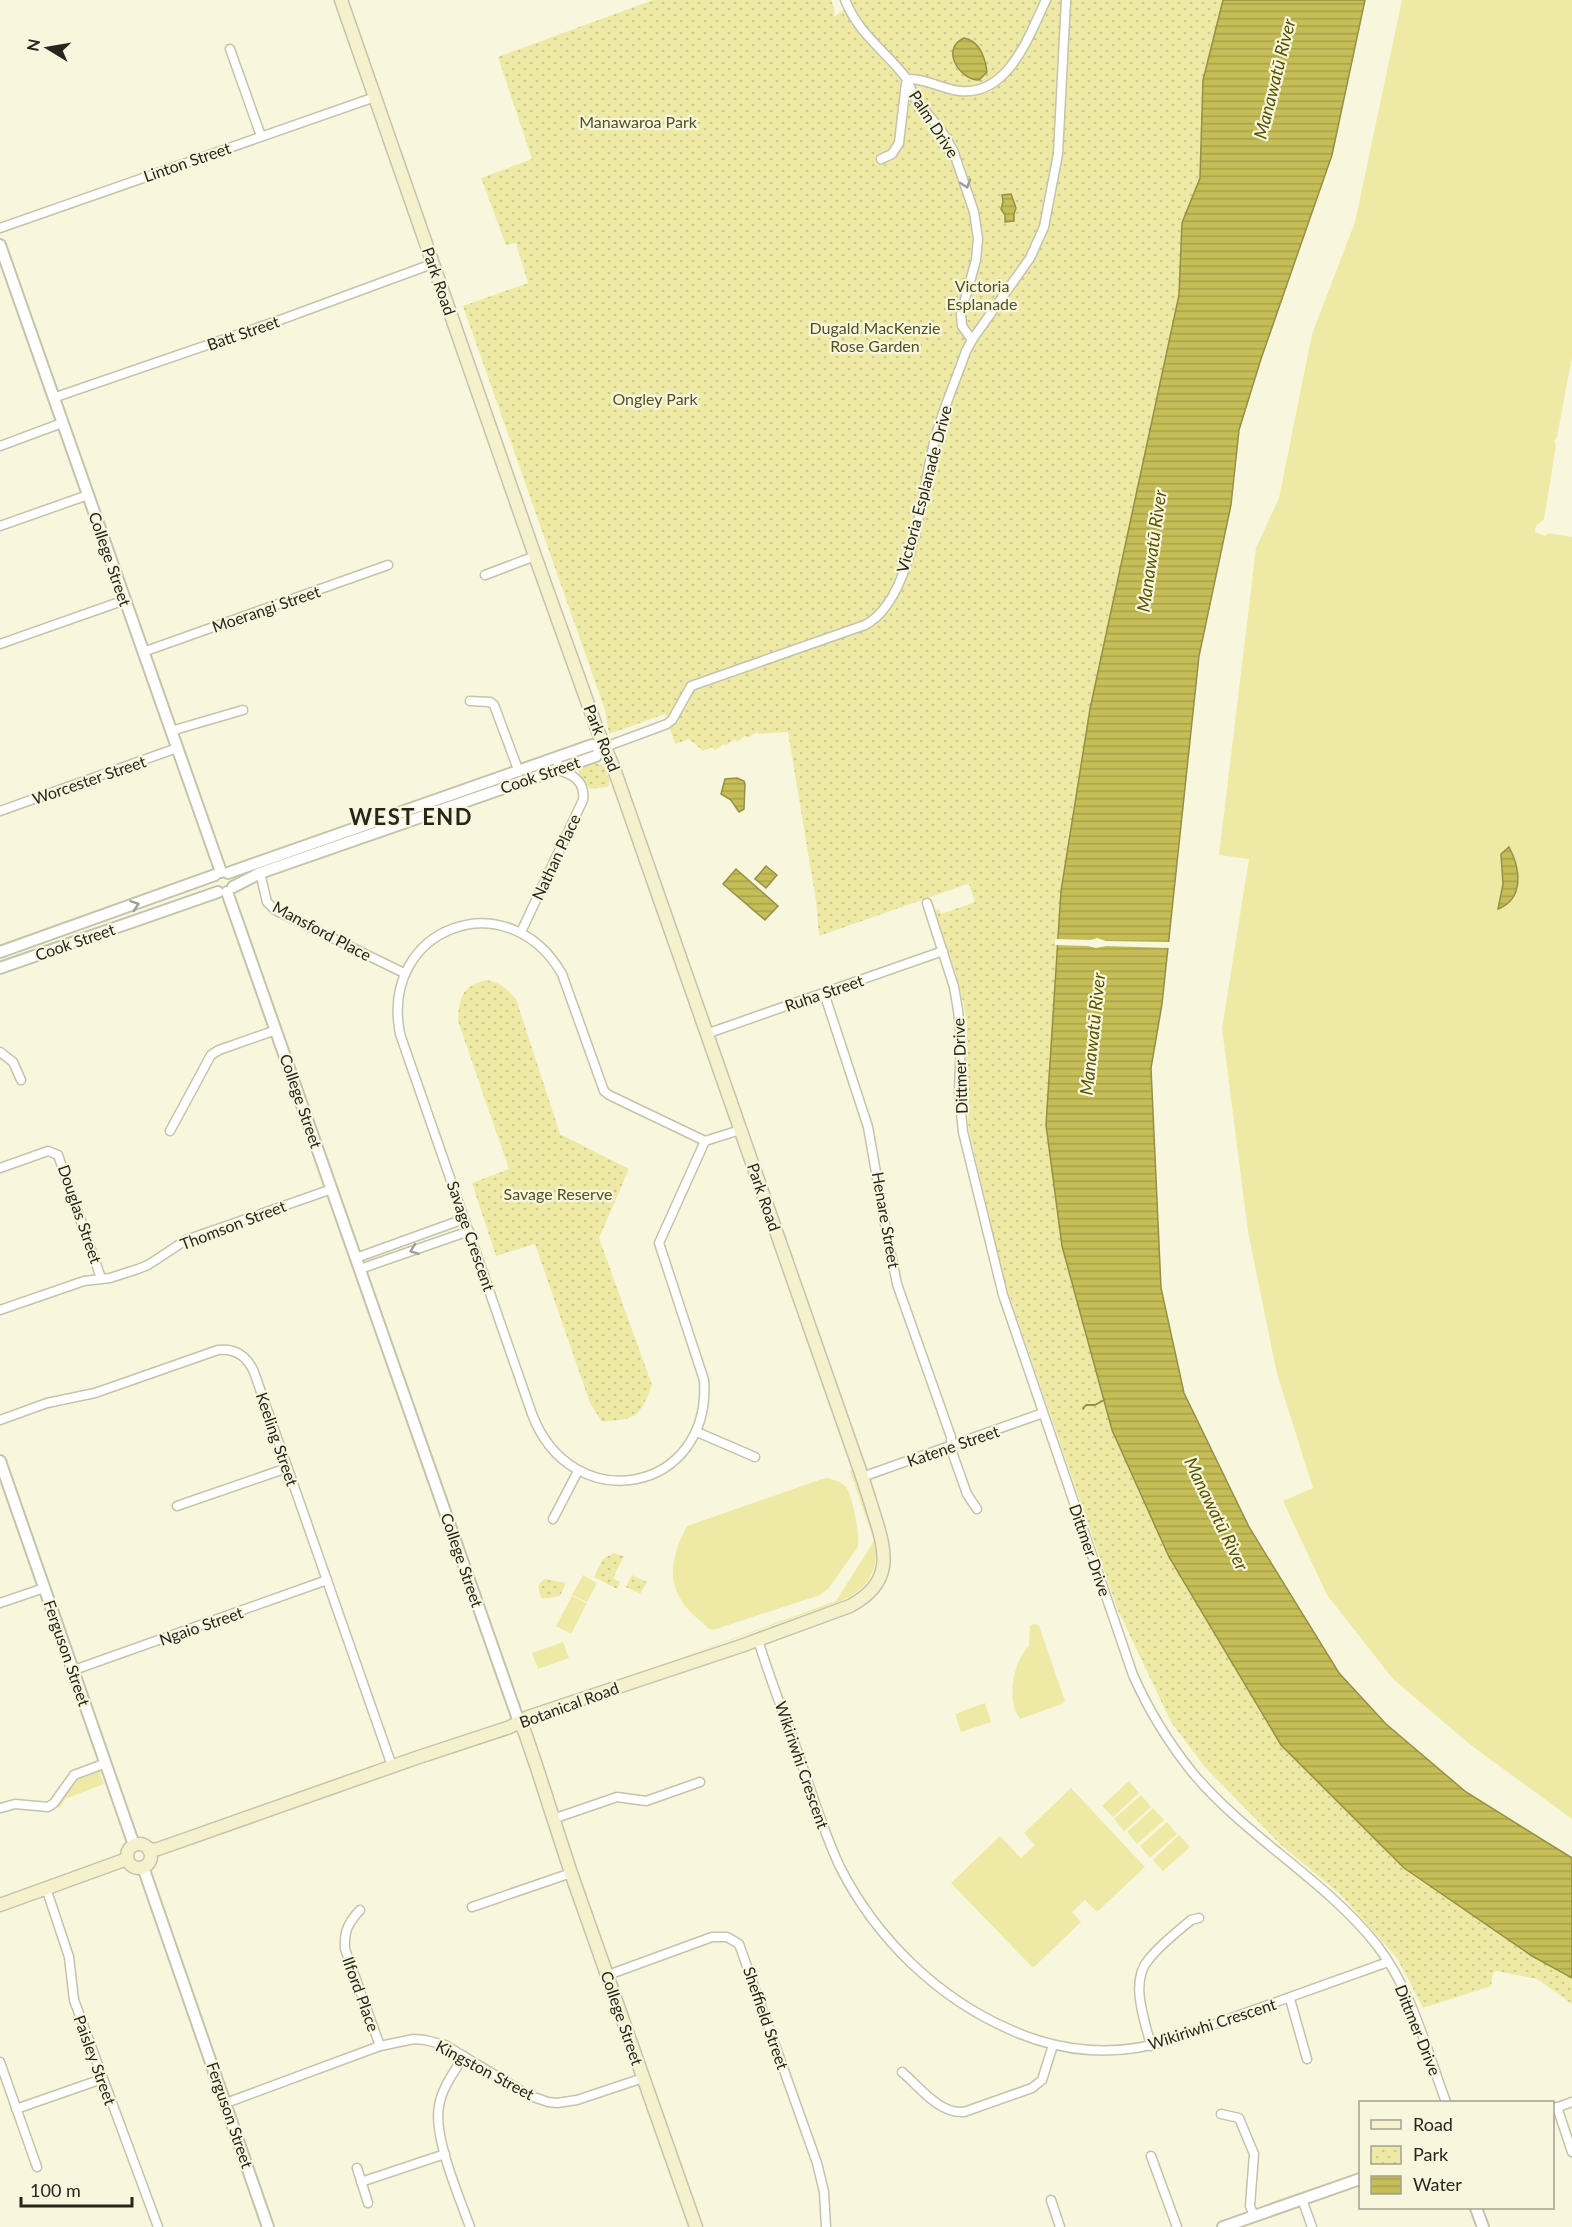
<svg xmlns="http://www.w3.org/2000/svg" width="1572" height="2227" font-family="Lato,sans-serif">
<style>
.green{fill:#eeeaa6}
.park{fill:url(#park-dots)}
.water{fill:url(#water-rules);stroke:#959045;stroke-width:1.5}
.pier{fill:#f8f7de}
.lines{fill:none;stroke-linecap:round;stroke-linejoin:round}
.stream{stroke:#959045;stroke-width:2}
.minor-casing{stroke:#c4c3ab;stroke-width:11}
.tertiary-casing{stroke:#c4c3ab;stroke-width:14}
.secondary-casing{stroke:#c4c3ab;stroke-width:15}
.minor{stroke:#fff;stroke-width:8}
.tertiary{stroke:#fff;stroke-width:10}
.secondary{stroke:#f4f1cc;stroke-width:12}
.oneway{stroke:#9d9d99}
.labels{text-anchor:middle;stroke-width:4.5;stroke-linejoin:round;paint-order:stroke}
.park-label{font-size:16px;fill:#525025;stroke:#f8f7de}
.street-label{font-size:16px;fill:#26261d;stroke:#f8f7de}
.water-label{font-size:18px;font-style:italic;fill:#585300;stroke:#f8f7de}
.district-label{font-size:22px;font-weight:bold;letter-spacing:1.5px;fill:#26261d;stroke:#f8f7de}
</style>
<defs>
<pattern id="park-dots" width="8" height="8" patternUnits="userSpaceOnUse" patternTransform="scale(1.5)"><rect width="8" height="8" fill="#eeeaa6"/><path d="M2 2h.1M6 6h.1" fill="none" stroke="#ccc98e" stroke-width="1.8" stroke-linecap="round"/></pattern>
<pattern id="water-rules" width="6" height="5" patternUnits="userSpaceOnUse" patternTransform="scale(1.5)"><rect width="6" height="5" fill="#c5bd56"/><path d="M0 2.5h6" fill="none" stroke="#a9a24a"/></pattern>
</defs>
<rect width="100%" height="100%" fill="#f8f7de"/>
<g class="green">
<path d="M1402,0H1572V357L1557,437L1554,441L1556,445L1544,519L1536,526L1535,532L1545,536L1548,533L1572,537V1819L1472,1746L1393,1679L1327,1595L1283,1501L1313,1488L1277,1374L1248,1232L1222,1028L1249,859L1219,855L1256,548L1279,498L1312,334L1355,222Z"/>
<path d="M852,1470C868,1519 904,1577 836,1603L663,1664L836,1601L874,1541L850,1471Z"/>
<path d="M828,1478C834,1480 842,1482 846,1487C853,1496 860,1536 858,1547L828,1589L820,1595L713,1630L709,1629C700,1620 686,1610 680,1598C666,1574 675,1549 687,1526L822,1479Z"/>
<path d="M583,1575L597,1583L587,1602L572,1595Z"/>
<path d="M572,1596L587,1603L571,1634L556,1626Z"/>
<path d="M1036,1624L1039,1626L1065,1701L1062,1704L1020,1719C1006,1700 1013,1661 1029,1646L1030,1625Z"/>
<path d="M563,1642L569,1658L538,1669L532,1653Z"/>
<path d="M985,1703L991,1722L961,1732L955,1714Z"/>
<path d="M99,1770L104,1784L65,1799L59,1809L57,1804L74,1780Z"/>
<path d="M1129,1781L1139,1793L1113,1817L1102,1806Z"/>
<path d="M1071,1788L1145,1867L1097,1912L1085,1900L1072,1912L1081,1922L1033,1968L951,1883L1000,1836L1021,1858L1035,1845L1024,1833Z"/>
<path d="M1141,1795L1151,1807L1124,1831L1114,1819Z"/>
<path d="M1153,1808L1164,1820L1137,1844L1127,1832Z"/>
<path d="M1167,1822L1177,1834L1150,1858L1140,1846Z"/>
<path d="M1179,1835L1190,1847L1163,1871L1153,1860Z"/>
</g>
<g class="park">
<path d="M653,0H831L834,7V17L851,4L850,0H1223L1203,80L1200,178L1182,223L1179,294L1090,709L1061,891L1046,1125L1062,1246L1112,1430L1169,1557L1281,1745L1404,1868L1532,1956L1572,1978V2004L1537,1979L1496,1971L1493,1973L1491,1986L1423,2008L1397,1958L1340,1894L1281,1845L1204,1766L1171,1722L1117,1608L1005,1283L969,1131L965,1094L967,1026L964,1006L956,974L934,911L939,909L941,914L975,902L969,884L976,881L819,936L816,901L788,732L759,734L757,732L748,738L745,736L737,742L735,739L725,746L724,744L715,750L712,747L703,751L689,739L675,744L665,714L609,734L605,710L463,306L528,283L516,243L506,245L481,178L532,159L498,57Z"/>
<path d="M595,763L604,766L610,781L608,787L590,789L579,774L580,768Z"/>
<path d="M487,980C500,983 507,988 516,999L560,1134L629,1169L599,1238L652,1385C638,1420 637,1418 602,1422L590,1403L535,1244L496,1256L472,1183L509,1169L458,1021C459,998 462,985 487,980Z"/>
<path d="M614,1553L624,1556L613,1578L620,1582L617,1589L594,1577L603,1559Z"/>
<path d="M632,1575L647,1582L640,1594L626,1587Z"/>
<path d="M544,1579L566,1583L560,1596L549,1598H541L538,1586Z"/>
</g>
<g class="water">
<path d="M1223,0H1365L1332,155L1261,359L1239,430L1231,505L1199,656L1162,1004L1151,1068L1161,1288L1184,1393L1249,1527L1339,1673L1386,1724L1466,1792L1572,1858V1978L1532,1956L1404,1868L1281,1745L1169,1557L1112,1430L1062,1246L1046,1125L1061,891L1090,709L1179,295L1182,223L1200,178L1203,80Z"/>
<path d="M964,38C980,41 985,57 987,72L979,80C961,81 939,49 964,38Z"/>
<path d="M1011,194L1016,208L1014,214V221L1005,222V215L1001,209L1003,202L1002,195Z"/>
<path d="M737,778L744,781L745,784L744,809L739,812L731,800L721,794L725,779Z"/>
<path d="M1509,847C1521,869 1524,899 1498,909L1503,884L1501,854Z"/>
<path d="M766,866L777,875L766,888L755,879Z"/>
<path d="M736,869L778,906L765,920L723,884Z"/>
</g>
<path class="pier" d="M1097,938L1106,941L1171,942V948L1106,946L1096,948L1088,946L1055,945V939L1091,940Z"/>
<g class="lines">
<path class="stream" d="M1083,1409L1086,1405H1095L1104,1400"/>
<defs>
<g id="minor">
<path d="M845,0C860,36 884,49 907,79C926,78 941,89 960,91C1009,96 1029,35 1046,0"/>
<path d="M230,49L261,136"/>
<path d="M907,79L914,97L941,130L953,150L974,212L978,239L976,260L961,314L962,326L972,340"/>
<path d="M881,159L892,154L899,143L906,83"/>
<path d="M0,228L375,97"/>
<path d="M53,398L280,320L432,264"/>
<path d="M0,446L62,423"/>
<path d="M0,526L88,495"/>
<path d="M485,575L535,556"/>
<path d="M0,644L125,600"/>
<path d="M143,652L388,565"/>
<path d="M470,701L490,702L494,705L519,772"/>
<path d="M171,731L243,710"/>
<path d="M605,747L667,724L672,720L691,686L865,625C914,600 922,487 935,439C943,409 956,380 966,351L972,340L1030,258L1044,227L1058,154L1066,0"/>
<path d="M0,811L177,748"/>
<path d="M260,873L267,902L275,910L404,973"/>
<path d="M927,903L954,987L958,1010L961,1039L959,1093L963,1132L1003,1295L1133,1675C1148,1709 1169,1743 1192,1772C1246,1837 1323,1878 1376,1944C1412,1990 1426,2048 1446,2102"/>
<path d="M521,932L583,800C585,785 577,776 563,772L555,758"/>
<path d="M824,993L868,1127L887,1235L897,1284L951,1437L952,1452L967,1494L977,1509"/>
<path d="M706,1034L943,951"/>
<path d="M0,1052L13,1062L21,1080"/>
<path d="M170,1131L211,1055L219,1050L276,1030"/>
<path d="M705,1141L609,1095L604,1091L562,974C508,880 379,927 400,1034L532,1414C572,1520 712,1493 704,1380L659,1243L705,1141L740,1130"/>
<path d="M0,1168L48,1151L58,1155L101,1278"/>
<path d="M356,1258L464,1219"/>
<path d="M360,1269L469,1231"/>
<path d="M0,1310L84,1281L110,1278L138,1269L148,1265L186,1240L332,1189"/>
<path d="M0,1420L47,1403L95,1393L218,1350C235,1348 247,1356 254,1372L392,1766"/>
<path d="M697,1432L755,1457"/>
<path d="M862,1477L1043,1413"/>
<path d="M177,1506L287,1468"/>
<path d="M553,1519L578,1471"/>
<path d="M0,1603L44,1588"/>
<path d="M758,1640C770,1679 785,1717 799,1756C812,1793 823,1831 840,1867C876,1938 937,1998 1011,2030C1062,2053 1117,2057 1170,2040L1388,1962"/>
<path d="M74,1670L327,1580"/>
<path d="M1,1808L15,1804L48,1807L54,1803L74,1775L106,1763"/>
<path d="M553,1819L617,1797L646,1801L700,1782"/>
<path d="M46,1888L69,1957L74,2000L158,2227"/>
<path d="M472,1907L571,1873"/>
<path d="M360,1910C348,1923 344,1931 345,1949L380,2046"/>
<path d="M608,1975L712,1937H727L739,1944L817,2163L824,2192L826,2227"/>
<path d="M1290,1999L1307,2059"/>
<path d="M1151,2046C1145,2021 1129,1981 1149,1959C1161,1944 1177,1932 1191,1920L1199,1918"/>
<path d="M464,2056C455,2071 442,2087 439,2106C433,2137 459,2196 470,2227"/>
<path d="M0,2062L37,2167"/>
<path d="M902,2072C920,2087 939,2114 964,2112L1032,2088L1042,2080L1053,2045"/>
<path d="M226,2103L380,2046L414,2039L425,2040L445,2045L528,2095L548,2102L557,2103L577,2100L643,2078"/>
<path d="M1557,2107L1572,2152"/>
<path d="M16,2109L102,2079"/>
<path d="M1553,2109L1572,2102"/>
<path d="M1221,2114L1239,2118L1254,2154L1250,2206L1254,2216"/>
<path d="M1151,2156L1177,2227"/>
<path d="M357,2168L368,2203"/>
<path d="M361,2182L445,2154"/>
<path d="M1302,2199L1312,2227"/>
<path d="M1051,2200L1060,2227"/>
</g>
<g id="tertiary">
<path d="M0,245L221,872"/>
<path d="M228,873L592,745L605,747"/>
<path d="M233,887L260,873L596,756L605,747"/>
<path d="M227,892L519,1722"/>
<path d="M0,952L215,875"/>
<path d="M0,968L218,892"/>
<path d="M0,1461L134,1845"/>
<path d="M143,1867L268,2227"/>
<path d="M1476,2208L1483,2227"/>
<path d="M1223,2227L1360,2179"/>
</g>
<g id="secondary">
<path d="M519,1722L524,1730L536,1765L571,1873L696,2227"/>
<circle cx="139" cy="1856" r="12"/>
<path d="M149,1850L158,1849L416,1758L510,1727L528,1717L741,1646L850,1606C893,1583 887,1554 874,1514C869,1498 864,1481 858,1465L613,766L597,729L535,556L341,0"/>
<path d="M0,1905L127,1859"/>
</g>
</defs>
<use href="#minor" class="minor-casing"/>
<use href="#tertiary" class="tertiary-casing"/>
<use href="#secondary" class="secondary-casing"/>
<use href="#minor" class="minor"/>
<use href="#tertiary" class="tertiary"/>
<use href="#secondary" class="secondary"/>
</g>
<defs><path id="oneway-chevron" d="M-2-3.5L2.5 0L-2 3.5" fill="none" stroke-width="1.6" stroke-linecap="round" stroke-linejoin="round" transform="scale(1.5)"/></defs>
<g class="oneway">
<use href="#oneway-chevron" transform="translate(966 184) rotate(72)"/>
<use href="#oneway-chevron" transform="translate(135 905) rotate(-19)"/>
<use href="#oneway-chevron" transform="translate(414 1250) rotate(160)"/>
</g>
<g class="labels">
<g class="park-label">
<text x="638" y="128">Manawaroa Park</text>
<text x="982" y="292">Victoria<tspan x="982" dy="18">Esplanade</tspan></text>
<text x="875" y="334">Dugald MacKenzie<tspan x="875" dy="18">Rose Garden</tspan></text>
<text x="655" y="405">Ongley Park</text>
<text x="558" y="1200">Savage Reserve</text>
</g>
<g class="street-label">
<text transform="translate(934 124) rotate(57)" y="6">Palm Drive</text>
<text transform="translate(187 162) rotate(-19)" y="6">Linton Street</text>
<text transform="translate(439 281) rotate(71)" y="6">Park Road</text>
<text transform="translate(243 333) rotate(-19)" y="6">Batt Street</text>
<text transform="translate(924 489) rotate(-75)" y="6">Victoria Esplanade Drive</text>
<text transform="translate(110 559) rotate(71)" y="6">College Street</text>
<text transform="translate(266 609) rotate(-19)" y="6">Moerangi Street</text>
<text transform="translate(602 738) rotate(68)" y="6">Park Road</text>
<text transform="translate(540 775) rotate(-19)" y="6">Cook Street</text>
<text transform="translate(89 780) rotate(-19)" y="6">Worcester Street</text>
<text transform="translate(556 857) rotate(-65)" y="6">Nathan Place</text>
<text transform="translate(322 931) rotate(28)" y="6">Mansford Place</text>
<text transform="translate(75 942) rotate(-19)" y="6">Cook Street</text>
<text transform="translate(824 993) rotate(-19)" y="6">Ruha Street</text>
<text transform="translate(960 1066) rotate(-92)" y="6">Dittmer Drive</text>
<text transform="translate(301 1101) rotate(71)" y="6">College Street</text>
<text transform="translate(764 1197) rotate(71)" y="6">Park Road</text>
<text transform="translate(80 1214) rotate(71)" y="6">Douglas Street</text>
<text transform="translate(886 1220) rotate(80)" y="6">Henare Street</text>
<text transform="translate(233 1225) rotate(-21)" y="6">Thomson Street</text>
<text transform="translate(471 1236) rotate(71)" y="6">Savage Crescent</text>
<text transform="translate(277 1439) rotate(71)" y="6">Keeling Street</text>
<text transform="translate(953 1446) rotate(-19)" y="6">Katene Street</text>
<text transform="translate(1090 1550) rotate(71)" y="6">Dittmer Drive</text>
<text transform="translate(462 1560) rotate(71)" y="6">College Street</text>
<text transform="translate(201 1626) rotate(-19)" y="6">Ngaio Street</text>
<text transform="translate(67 1653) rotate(71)" y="6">Ferguson Street</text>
<text transform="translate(569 1705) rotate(-20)" y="6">Botanical Road</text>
<text transform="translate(802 1765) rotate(71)" y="6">Wikiriwhi Crescent</text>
<text transform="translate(361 1994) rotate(70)" y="6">Ilford Place</text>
<text transform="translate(622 2018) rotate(71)" y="6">College Street</text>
<text transform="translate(766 2018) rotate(71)" y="6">Sheffield Street</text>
<text transform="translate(1212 2024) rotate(-18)" y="6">Wikiriwhi Crescent</text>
<text transform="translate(1418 2030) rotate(68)" y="6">Dittmer Drive</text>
<text transform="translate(95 2060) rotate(70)" y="6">Paisley Street</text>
<text transform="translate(485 2070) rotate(28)" y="6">Kingston Street</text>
<text transform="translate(230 2115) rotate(71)" y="6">Ferguson Street</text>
</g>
<g class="water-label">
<text transform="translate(1275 79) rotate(-76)" y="6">Manawatū River</text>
<text transform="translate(1152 551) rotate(-82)" y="6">Manawatū River</text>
<text transform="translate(1093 1034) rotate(-84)" y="6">Manawatū River</text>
<text transform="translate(1216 1514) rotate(64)" y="6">Manawatū River</text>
</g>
<g class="district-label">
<text x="411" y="825">WEST END</text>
</g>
</g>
<rect x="1359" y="2101" width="195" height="108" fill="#f8f7de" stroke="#a4a391" stroke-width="1.5"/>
<rect x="1371" y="2120" width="30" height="9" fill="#f4f1cc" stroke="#a4a391" stroke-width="1.5"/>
<text x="1413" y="2131" font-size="18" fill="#26261d">Road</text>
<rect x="1371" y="2146" width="30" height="18" fill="url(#park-dots)" stroke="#a4a391" stroke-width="1.5"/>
<text x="1413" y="2161" font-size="18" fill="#26261d">Park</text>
<rect x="1371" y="2176" width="30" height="18" fill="url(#water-rules)" stroke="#a4a391" stroke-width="1.5"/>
<text x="1413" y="2191" font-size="18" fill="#26261d">Water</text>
<g transform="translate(48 48) rotate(281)" stroke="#f8f7de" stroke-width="4.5" paint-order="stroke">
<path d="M0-4.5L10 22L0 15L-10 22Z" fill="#26261d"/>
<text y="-9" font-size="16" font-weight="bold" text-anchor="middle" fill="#26261d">N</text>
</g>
<path d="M21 2197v9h111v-9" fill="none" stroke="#26261d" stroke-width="3"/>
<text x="30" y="2197" font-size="18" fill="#26261d" stroke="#f8f7de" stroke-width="4.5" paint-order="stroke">100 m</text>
</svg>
